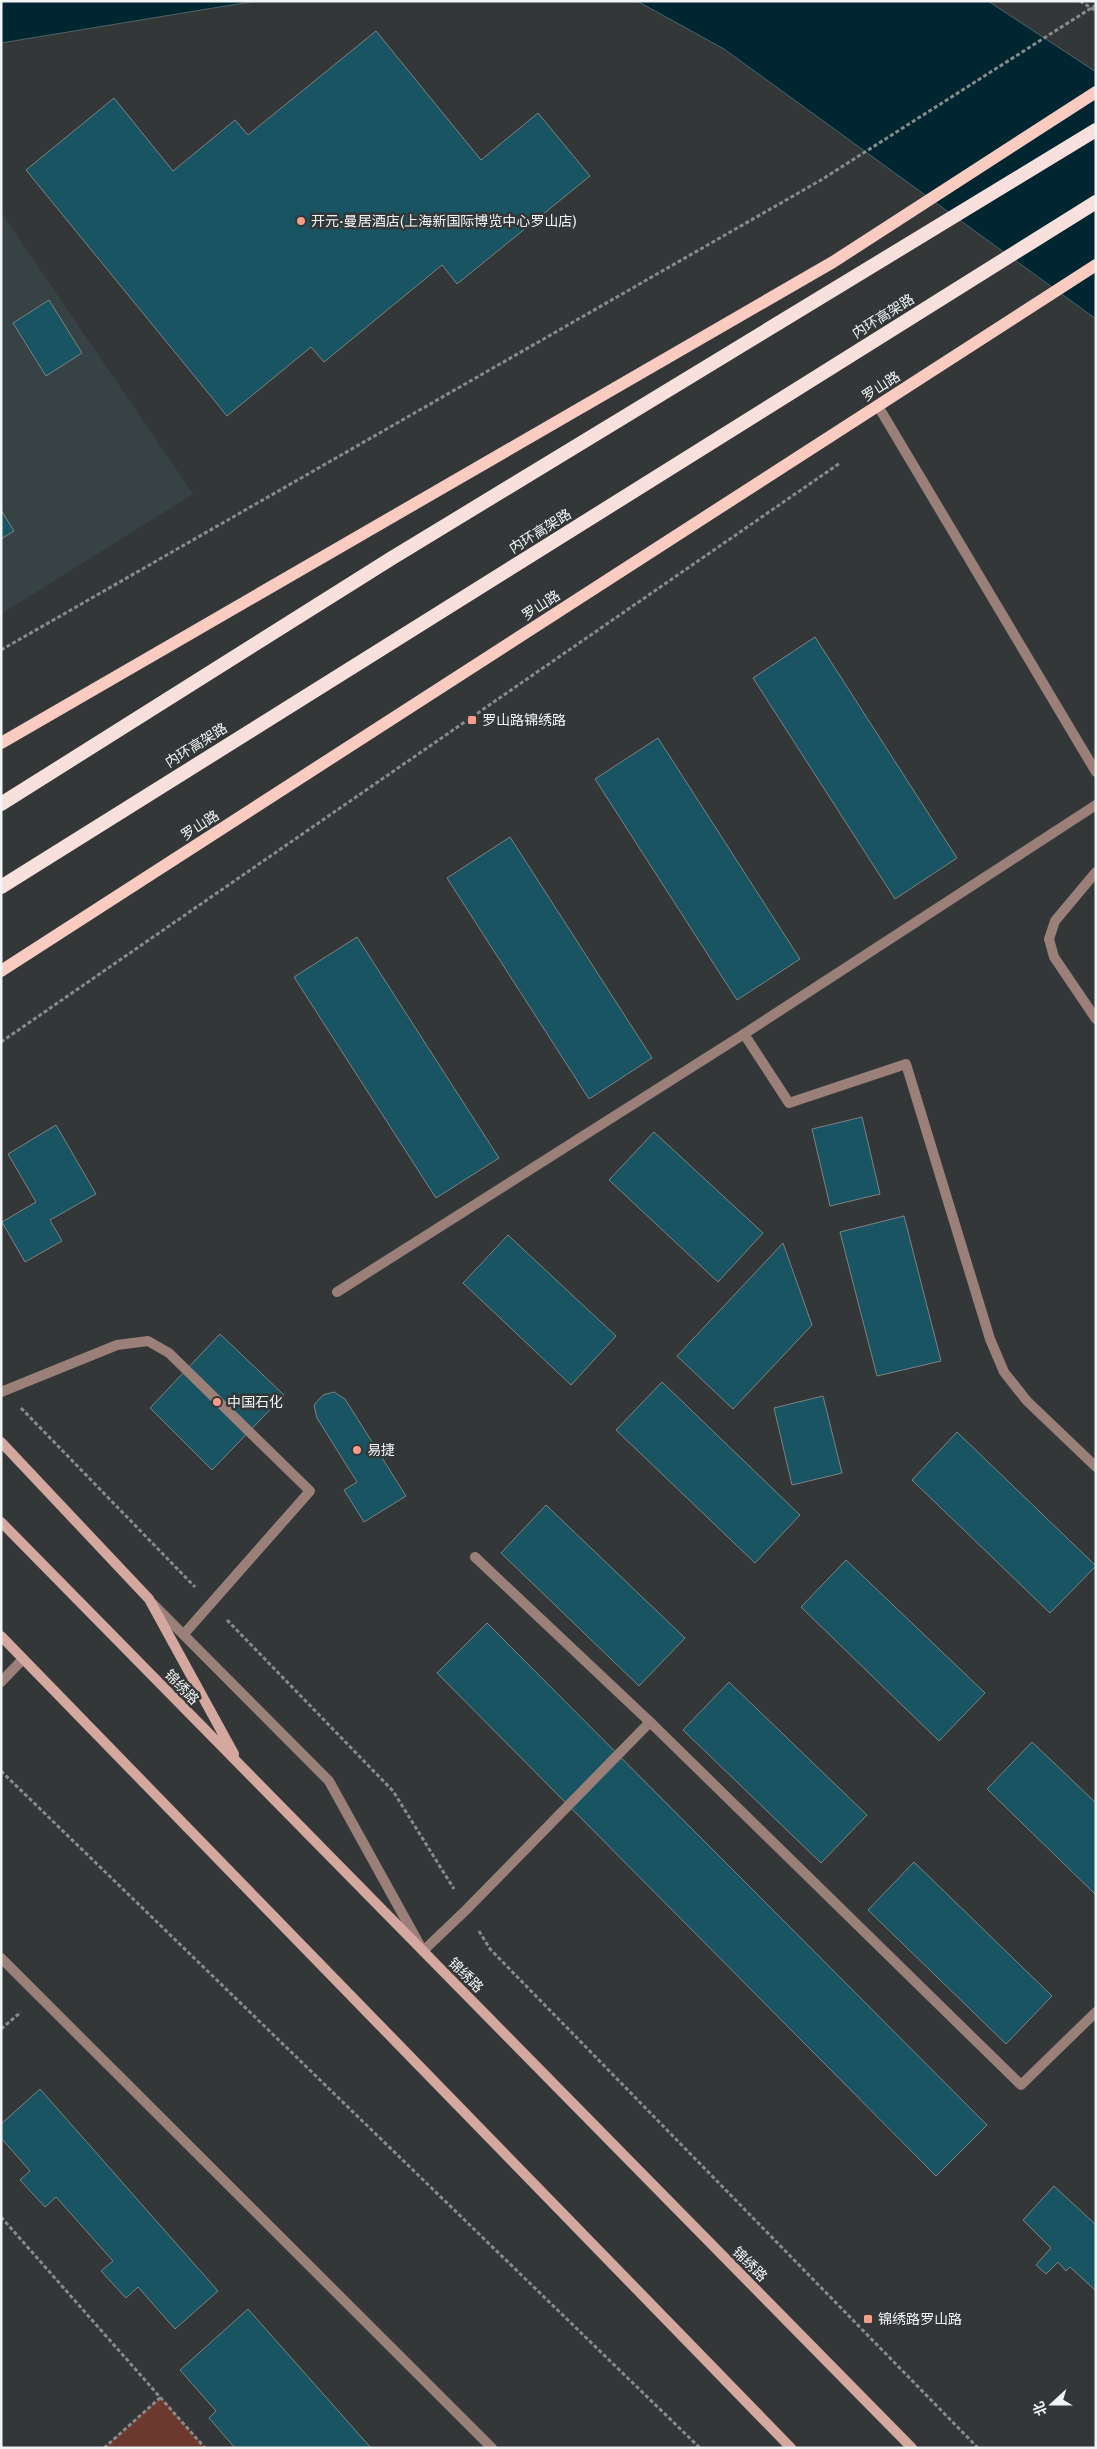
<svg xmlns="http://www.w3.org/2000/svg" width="1097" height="2449" font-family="Literata,'Noto Sans SC',serif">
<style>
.built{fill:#374245}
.green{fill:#6d382d}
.water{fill:#002731;stroke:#49656c}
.building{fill:#185462;stroke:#7e8283}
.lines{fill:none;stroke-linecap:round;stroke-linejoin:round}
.path{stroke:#878b8c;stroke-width:3;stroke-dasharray:4 2.5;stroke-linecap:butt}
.service{stroke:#9b8079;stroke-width:10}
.secondary{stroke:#d5a89f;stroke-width:10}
.primary{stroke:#f9cbc1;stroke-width:12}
.trunk{stroke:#f8e1dc;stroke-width:14}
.poi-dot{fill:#f49d8b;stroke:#333738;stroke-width:2}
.labels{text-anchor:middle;stroke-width:5;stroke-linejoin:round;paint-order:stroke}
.poi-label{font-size:14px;fill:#f2f5f6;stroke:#333738;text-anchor:start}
.street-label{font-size:14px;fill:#f2f5f6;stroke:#333738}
</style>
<rect width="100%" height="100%" fill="#333738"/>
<path class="built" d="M1,212L193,494L1,614Z"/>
<path class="green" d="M161,2397L205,2448H104Z"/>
<g class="water">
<path d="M1,1H256L1,43Z"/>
<path d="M637,1H988L1096,72V319L724,49Z"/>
</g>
<g class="building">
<path d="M376,31L481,160L538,113L590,176L457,284L442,265L324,362L311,347L227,416L26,170L114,98L173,171L235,120L248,135Z"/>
<path d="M49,300L82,353L46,376L13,323Z"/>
<path d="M1,510L14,531L1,539Z"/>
<path d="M815,637L957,858L895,899L753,678Z"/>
<path d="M658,738L800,959L737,1000L595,779Z"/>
<path d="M510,837L652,1058L589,1099L447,878Z"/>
<path d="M357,937L499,1158L436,1198L294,977Z"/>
<path d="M862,1117L880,1194L830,1206L812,1129Z"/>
<path d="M56,1125L96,1194L50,1220L62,1241L25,1262L2,1222L36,1202L8,1154Z"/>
<path d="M654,1132L763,1233L718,1282L609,1180Z"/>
<path d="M904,1216L941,1361L877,1376L840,1232Z"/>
<path d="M508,1235L616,1336L571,1385L463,1283Z"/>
<path d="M783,1243L812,1325L733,1409L677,1356Z"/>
<path d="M220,1334L284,1395L212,1470L150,1408Z"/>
<path d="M662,1382L800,1515L755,1563L616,1430Z"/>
<path d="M334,1392L345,1399L406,1496L364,1522L344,1490L357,1482L317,1418L314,1405L323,1395Z"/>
<path d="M823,1396L842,1473L792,1485L774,1408Z"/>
<path d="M957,1432L1096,1566L1050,1613L912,1480Z"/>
<path d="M546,1505L685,1638L639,1686L501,1553Z"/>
<path d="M846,1560L985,1693L939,1741L801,1607Z"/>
<path d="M487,1623L987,2125L936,2176L437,1673Z"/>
<path d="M729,1682L867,1815L821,1863L683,1730Z"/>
<path d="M1032,1742L1096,1803V1895L987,1789Z"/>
<path d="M914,1862L1052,1996L1006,2044L868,1910Z"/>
<path d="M40,2089L218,2291L175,2329L138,2287L126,2298L101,2271L113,2261L56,2197L45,2207L20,2180L30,2171L1,2138V2124Z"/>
<path d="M1054,2186L1096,2225V2291L1070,2267L1066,2271L1058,2262L1046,2274L1036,2265L1051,2248L1023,2220Z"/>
<path d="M248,2309L371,2448H235L209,2418L216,2411L180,2370Z"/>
</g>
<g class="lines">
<g class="path">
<path d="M1080,1L1096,11"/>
<path d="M1,650L821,180L1096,5"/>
<path d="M1,1042L840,463"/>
<path d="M21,1408L195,1587"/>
<path d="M227,1620L393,1791L454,1889"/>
<path d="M1,1771L700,2448"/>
<path d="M479,1931L490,1949L978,2448"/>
<path d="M1,2029L21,2012"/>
<path d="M1,2217L205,2448"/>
<path d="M104,2448L161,2397"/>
</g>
<g class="service">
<path d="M878,406L1096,772"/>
<path d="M1096,872L1055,921L1049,939L1054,957L1096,1019"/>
<path d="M744,1034L789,1103L906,1064L990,1339L1004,1372L1027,1401L1096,1467"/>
<path d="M337,1292L744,1034L1096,805"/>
<path d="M1,1392L117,1345L148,1341L169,1353L310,1491L184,1634"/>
<path d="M475,1557L650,1722L1021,2085L1096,2012"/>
<path d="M153,1604L329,1781L423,1951L466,1910L650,1722"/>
<path d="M1,1682L23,1659"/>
<path d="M1,1958L492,2448"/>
</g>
<g class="secondary">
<path d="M1,1442L149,1599L234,1754"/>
<path d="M1,1522L912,2448"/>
<path d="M1,1636L791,2448"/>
</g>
<g class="primary">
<path d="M1,743L833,262L1096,92"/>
<path d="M1,971L1096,265"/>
</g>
<g class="trunk">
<path d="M1,804L392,558L1096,130"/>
<path d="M1,887L1096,202"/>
</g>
</g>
<g class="poi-dot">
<circle cx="301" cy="221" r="5"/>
<rect x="467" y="715" width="10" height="10" rx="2.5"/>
<circle cx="217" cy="1402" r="5"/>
<circle cx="357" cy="1450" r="5"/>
<rect x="863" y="2314" width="10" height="10" rx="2.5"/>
</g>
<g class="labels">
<g class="poi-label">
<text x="311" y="226">开元·曼居酒店(上海新国际博览中心罗山店)</text>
<text x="482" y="725">罗山路锦绣路</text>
<text x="227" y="1407">中国石化</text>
<text x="367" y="1455">易捷</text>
<text x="878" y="2324">锦绣路罗山路</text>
</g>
<g class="street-label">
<text transform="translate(883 316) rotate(-32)" y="5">内环高架路</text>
<text transform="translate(881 386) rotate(-33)" y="5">罗山路</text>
<text transform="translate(540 531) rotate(-32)" y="5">内环高架路</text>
<text transform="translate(541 605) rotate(-33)" y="5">罗山路</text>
<text transform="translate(196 745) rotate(-32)" y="5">内环高架路</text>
<text transform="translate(200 825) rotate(-33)" y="5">罗山路</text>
<text transform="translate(182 1687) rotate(46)" y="5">锦绣路</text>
<text transform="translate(466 1975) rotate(45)" y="5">锦绣路</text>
<text transform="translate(750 2264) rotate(45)" y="5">锦绣路</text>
</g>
</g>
<rect width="1097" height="2449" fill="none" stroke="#f2f5f6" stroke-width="5"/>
<g transform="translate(1052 2404) rotate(249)" stroke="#333738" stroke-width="4" paint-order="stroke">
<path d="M0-4L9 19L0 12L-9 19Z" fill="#f2f5f6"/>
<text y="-8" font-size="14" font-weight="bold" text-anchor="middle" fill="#f2f5f6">北</text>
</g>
</svg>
